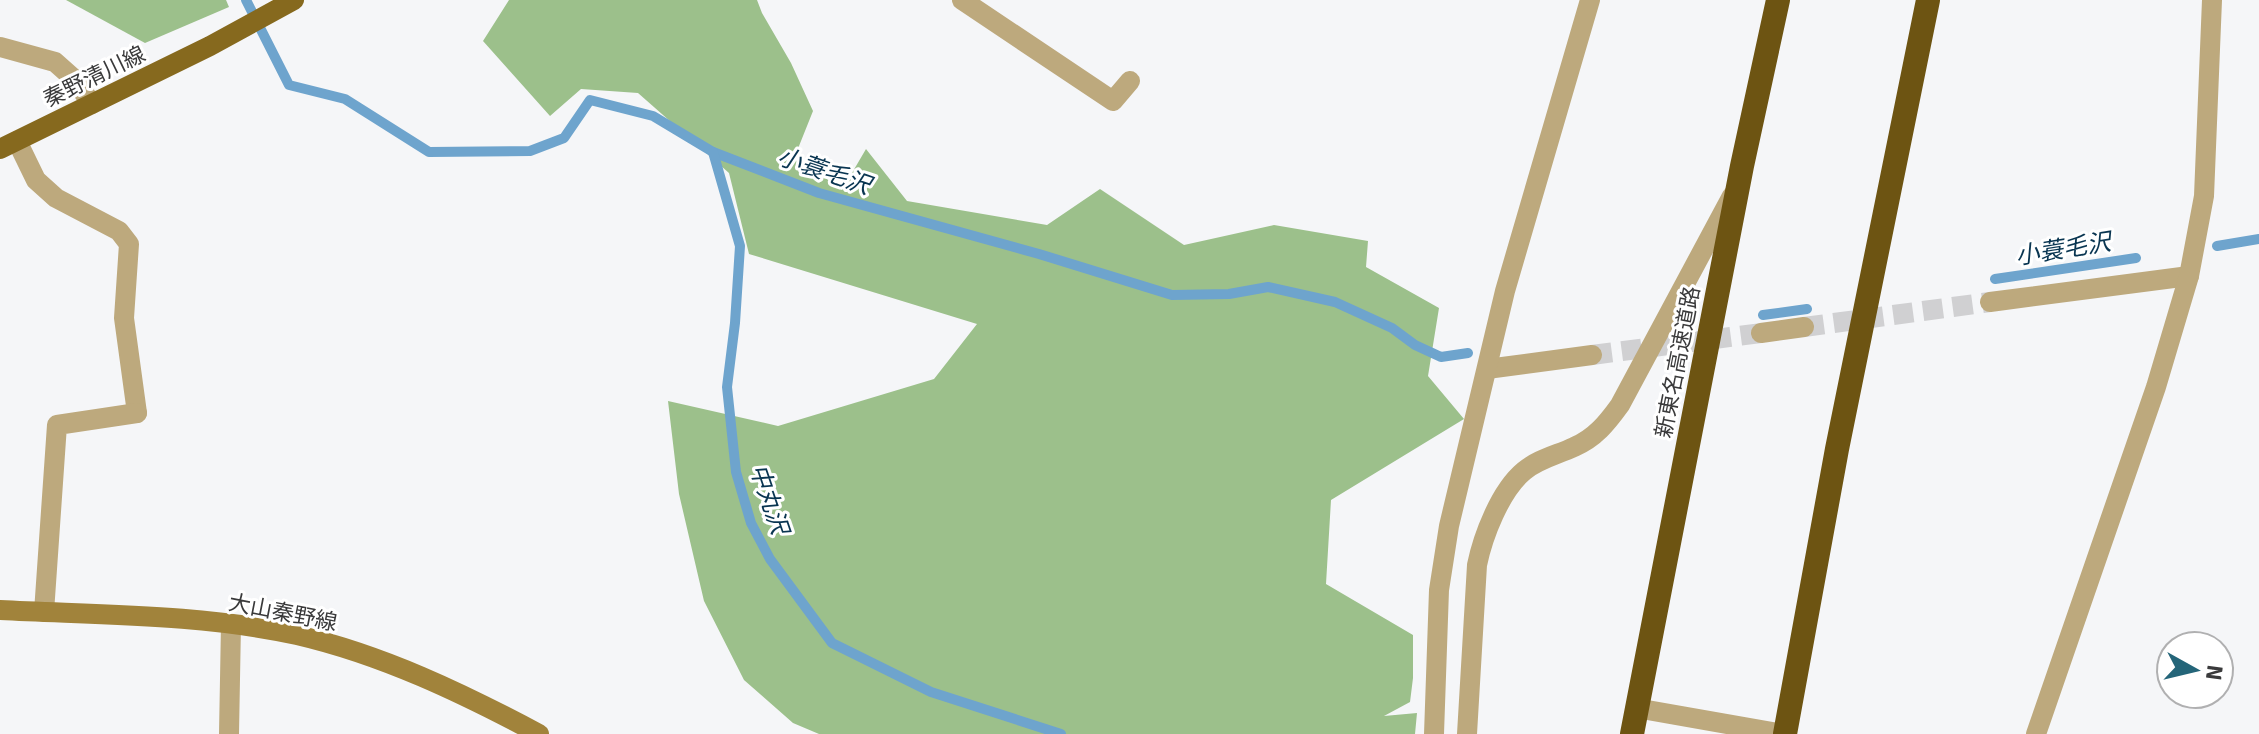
<svg xmlns="http://www.w3.org/2000/svg" width="2259" height="734" font-family="Signika,'Noto Sans JP',sans-serif">
<style>
.forest{fill:#9cc08b}
.lines{fill:none;stroke-linecap:round;stroke-linejoin:round}
.stream{stroke:#6ea4cd;stroke-width:10}
.minor-tunnel{stroke:#d0d0d2;stroke-width:20;stroke-dasharray:20 10;stroke-linecap:butt}
.service{stroke:#bda97d;stroke-width:20}
.minor{stroke:#bda97d;stroke-width:20}
.secondary{stroke:#a1833b;stroke-width:20}
.primary{stroke:#86691e;stroke-width:20}
.motorway{stroke:#6d5412;stroke-width:24}
.labels{text-anchor:middle;stroke-width:6;stroke-linejoin:round;paint-order:stroke}
.street-label{font-size:22px;fill:#3a3a3b;stroke:#fff}
.water-label{font-size:24px;font-style:italic;fill:#093551;stroke:#fff}
</style>
<rect width="100%" height="100%" fill="#f5f6f8"/>
<g class="forest">
<path d="M66,0H226L229,7L145,43Z"/>
<path d="M509,0H757L762,13L791,63L813,111L795,156L842,190L866,149L907,201L1047,225L1100,189L1184,245L1274,225L1368,241L1366,267L1439,308L1428,376L1464,419L1331,500L1326,584L1413,635V678L1410,702L1384,716L1417,713L1415,734H819L793,723L744,680L704,601L679,494L668,401L778,426L934,379L977,324L749,254L729,173L638,93L581,89L550,116L483,41Z"/>
</g>
<g class="lines">
<g class="stream">
<path d="M246,0L289,85L345,99L429,152L530,151L564,138L590,100L653,116L713,152L819,193L1039,254L1172,295L1229,294L1268,287L1335,302L1392,328L1415,345L1441,357L1468,353"/>
<path d="M713,152L740,246L735,323L727,387L736,472L751,523L770,559L832,643L931,692L1061,734"/>
<path d="M2217,246L2259,239"/>
<path d="M1995,279L2136,258"/>
<path d="M1763,315L1807,309"/>
</g>
<g class="minor-tunnel">
<path d="M1804,327L1990,302"/>
<path d="M1592,355L1761,333"/>
</g>
<g class="service">
<path d="M962,0L1113,101L1130,81"/>
<path d="M17,141L36,180L56,198L119,231L129,244L124,318L137,413"/>
<path d="M1636,708L1784,734"/>
<path d="M1467,734L1477,565C1483,536 1500,491 1524,471C1538,459 1557,455 1574,447C1595,438 1607,423 1620,405L1732,196"/>
</g>
<g class="minor">
<path d="M0,47L55,62L73,78L92,104"/>
<path d="M1990,302L2189,276"/>
<path d="M1761,333L1804,327"/>
<path d="M1487,369L1592,355"/>
<path d="M44,612L57,425L137,413"/>
<path d="M229,734L231,624"/>
<path d="M1434,734L1439,590L1449,526L1505,291L1590,0"/>
<path d="M2036,734L2156,387L2189,276L2204,196L2212,0"/>
</g>
<path class="secondary" d="M0,610C97,615 202,614 297,635C383,655 462,693 539,734"/>
<path class="primary" d="M0,149L210,46L294,0"/>
<g class="motorway">
<path d="M1632,734L1742,166L1778,0"/>
<path d="M1785,734L1837,449L1928,0"/>
</g>
</g>
<g class="labels">
<g class="street-label">
<text transform="translate(94 76) rotate(-26)" y="8">秦野清川線</text>
<text transform="translate(1677 362) rotate(-79)" y="8">新東名高速道路</text>
<text transform="translate(283 612) rotate(11)" y="8">大山秦野線</text>
</g>
<g class="water-label">
<text transform="translate(824 171) rotate(19)" y="8">小蓑毛沢</text>
<text transform="translate(2063 249) rotate(-9)" y="8">小蓑毛沢</text>
<text transform="translate(769 499) rotate(71)" y="8">中丸沢</text>
</g>
</g>
<g transform="translate(2195 670) rotate(98)"><circle r="38" fill="#ffffff" stroke="#b0b0b1" stroke-width="2"/>
<path d="M0-6L14 30L0 20L-14 30Z" fill="#246579"/>
<text y="-12" font-size="22" font-weight="bold" text-anchor="middle" fill="#3a3a3b">N</text>
</g>
</svg>
